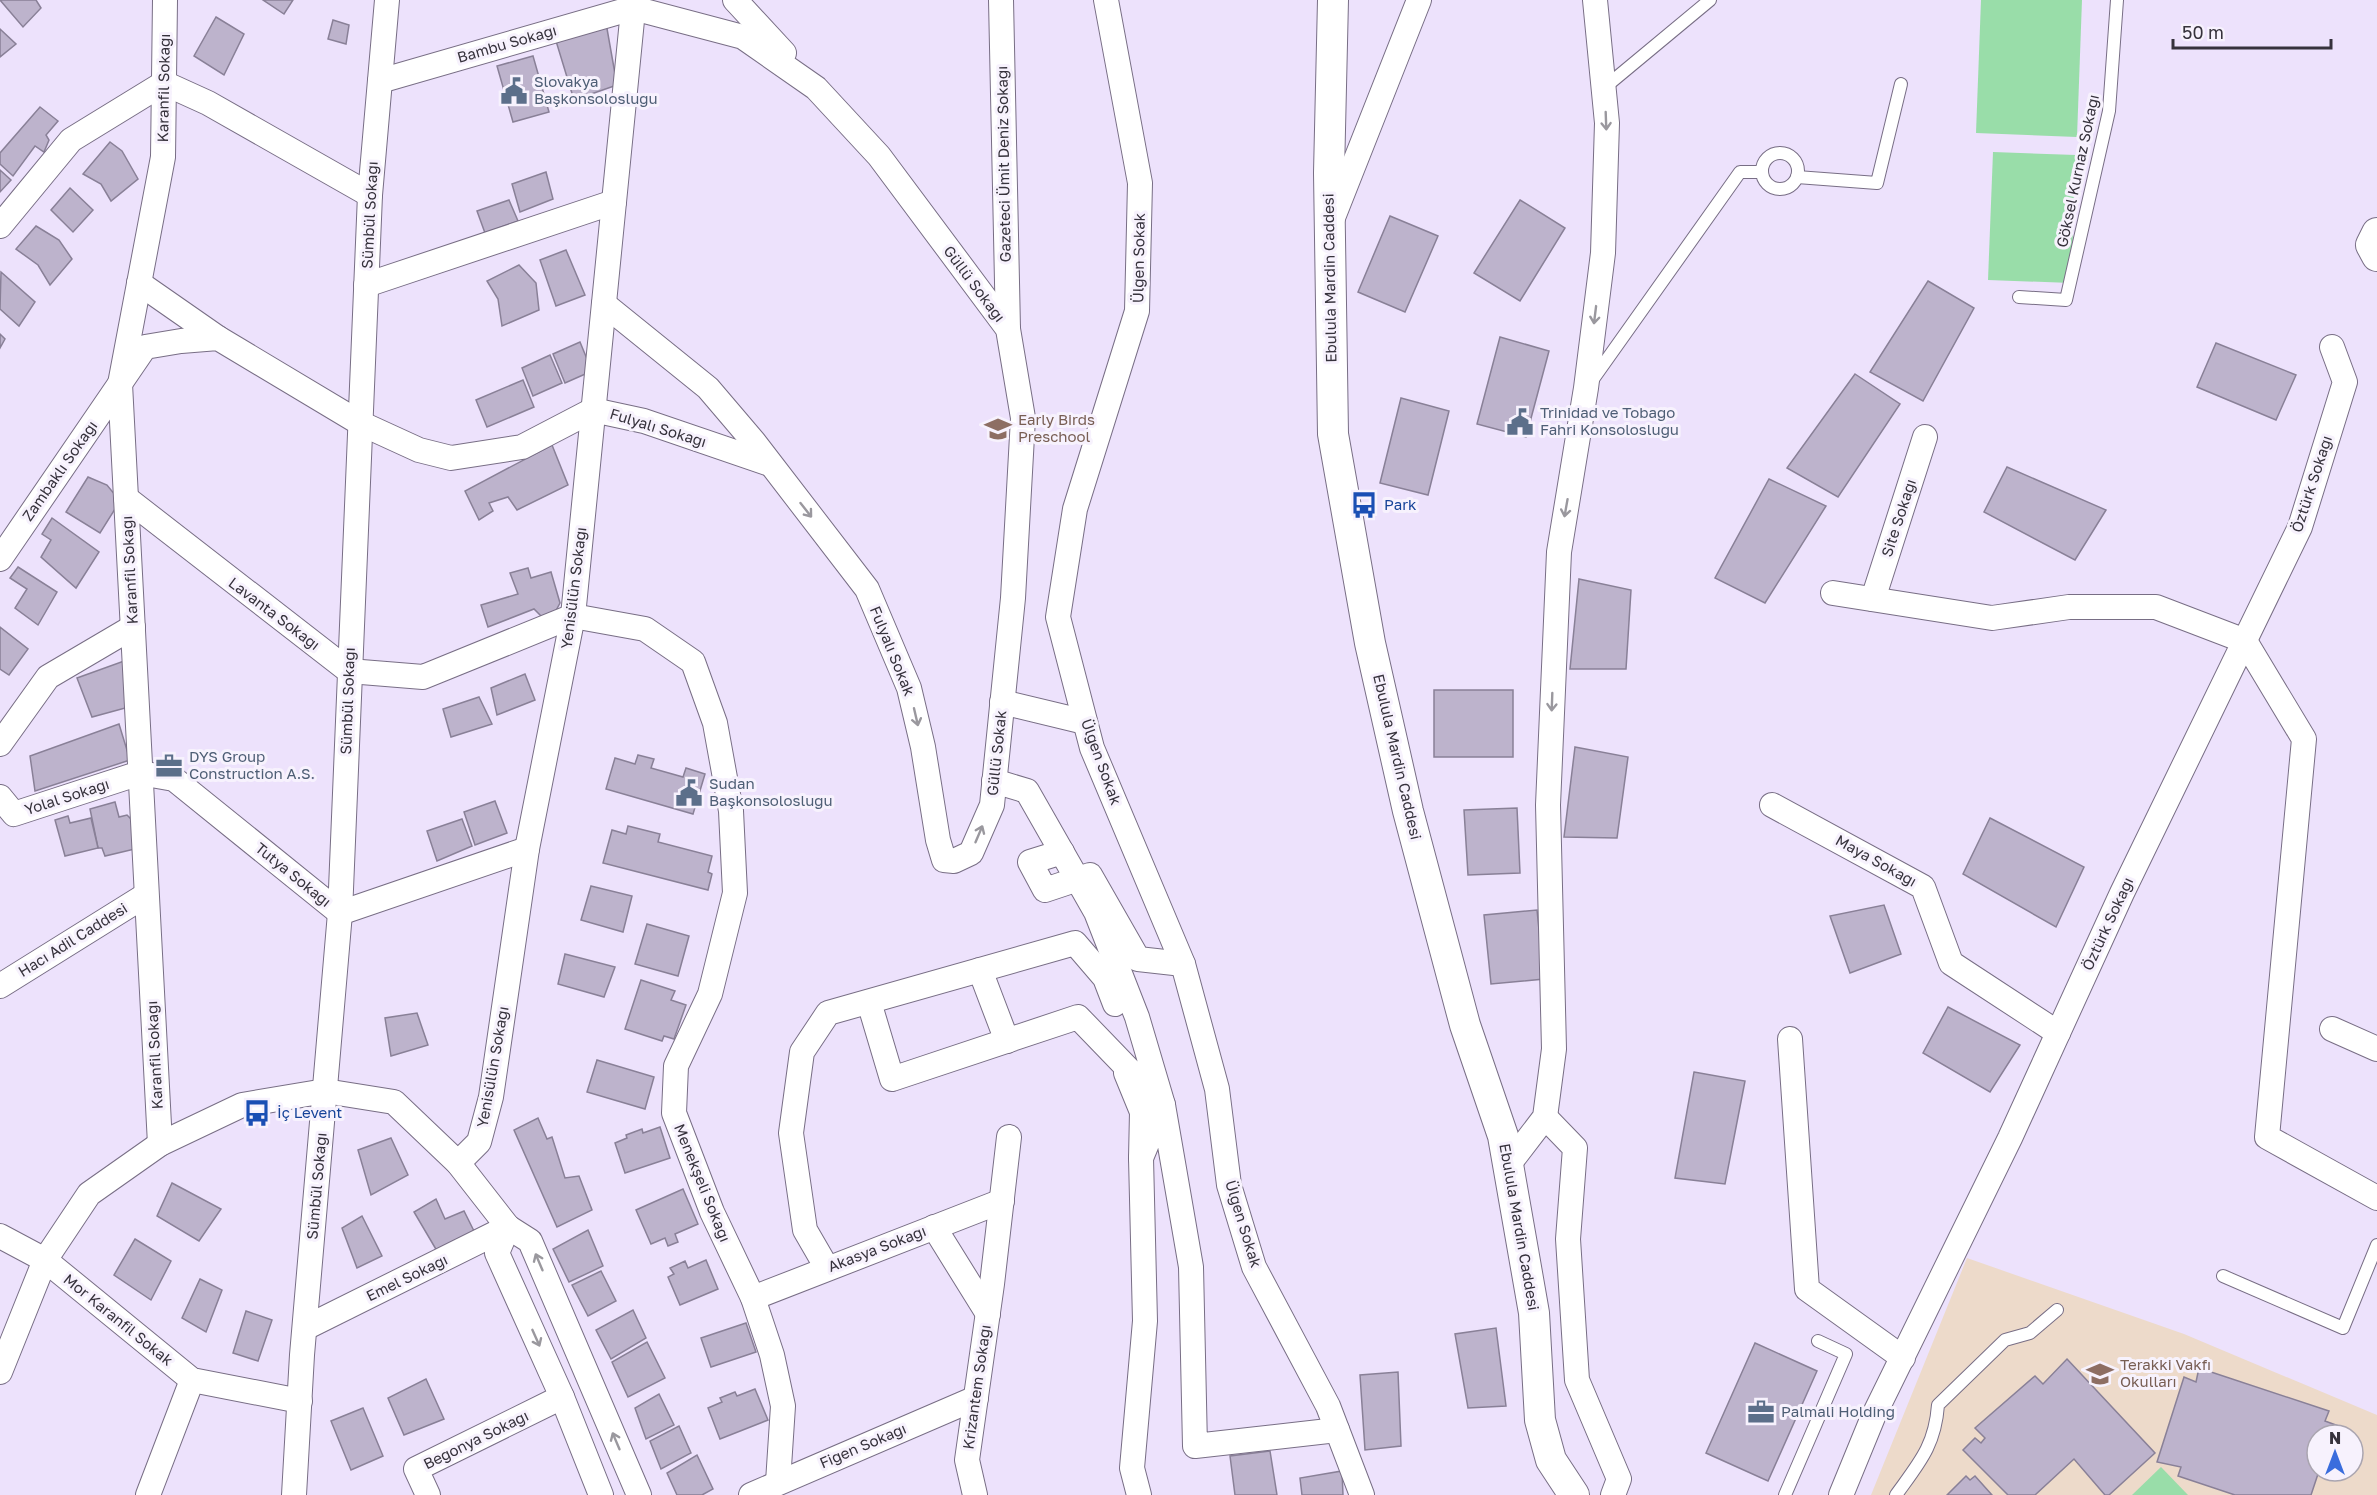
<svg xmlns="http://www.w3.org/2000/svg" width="2377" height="1495" font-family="'Golos Text',sans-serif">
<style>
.education{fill:#eddaca;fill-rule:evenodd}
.green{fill:#99dda9}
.building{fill:#bdb3cc;stroke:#898097;stroke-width:1.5}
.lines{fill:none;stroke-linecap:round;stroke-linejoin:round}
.service-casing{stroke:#786e85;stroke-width:14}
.minor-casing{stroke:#786e85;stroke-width:26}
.tertiary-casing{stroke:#786e85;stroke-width:32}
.service{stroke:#fff;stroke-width:12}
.minor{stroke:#fff;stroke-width:24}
.tertiary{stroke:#fff;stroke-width:30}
.oneway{stroke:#9a989e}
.labels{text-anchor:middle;stroke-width:6;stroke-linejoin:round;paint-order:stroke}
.street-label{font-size:15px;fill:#36323c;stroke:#f7f2fd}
.service-label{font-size:15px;fill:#4e5e75;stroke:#f7f2fd;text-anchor:start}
.education-label{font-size:15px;fill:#785e54;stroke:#f7f2fd;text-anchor:start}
.transit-label{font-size:15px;fill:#164399;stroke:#f7f2fd;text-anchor:start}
</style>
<rect width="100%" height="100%" fill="#ede2fc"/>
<path class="education" d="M1967,1258L2184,1334L2377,1415V1495H1871ZM2317,1435H2353V1471H2317Z"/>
<g class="green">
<path d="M1981,0H2082L2077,137L1976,133Z"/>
<path d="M1993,152L2076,155L2071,283L1988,280Z"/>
<path d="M2161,1467L2188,1495H2132Z"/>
</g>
<g class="building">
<path d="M0,0H36L41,8L23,27Z"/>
<path d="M263,0H293L284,14Z"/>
<path d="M216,17L244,34L224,75L194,56Z"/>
<path d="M333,20L349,25L346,44L328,39Z"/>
<path d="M606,23L617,85L574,100L556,41Z"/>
<path d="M0,29L16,44L0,57Z"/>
<path d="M533,56L549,112L513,122L497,66Z"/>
<path d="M40,107L58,121L46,135L49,140L44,152L35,146L13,176L0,164V153Z"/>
<path d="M110,142L122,151L138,179L111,201L101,184L83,174Z"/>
<path d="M0,170L11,180L0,192Z"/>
<path d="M546,172L553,199L520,212L512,184Z"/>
<path d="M70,188L93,210L73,232L51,210Z"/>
<path d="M509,200L518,221L485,233L477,211Z"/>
<path d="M1520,200L1565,228L1520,301L1474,273Z"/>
<path d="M1390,216L1438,236L1405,312L1358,292Z"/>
<path d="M36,226L59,240L72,259L50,285L38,265L16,249Z"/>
<path d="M566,250L585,295L556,306L540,260Z"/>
<path d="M519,265L536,283L539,310L502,326L498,299L487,281Z"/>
<path d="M1,272L35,302L19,326L0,309Z"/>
<path d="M1928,281L1974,308L1923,401L1870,372Z"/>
<path d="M0,334L5,339L0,348Z"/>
<path d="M1500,337L1549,351L1526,437L1477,424Z"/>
<path d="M580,342L592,371L565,383L553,354Z"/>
<path d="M2216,343L2296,375L2276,420L2197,387Z"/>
<path d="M550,355L562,383L533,396L522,368Z"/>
<path d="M1855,374L1900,404L1838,497L1787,468Z"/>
<path d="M523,380L534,407L487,427L476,400Z"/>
<path d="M1401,398L1449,411L1428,495L1380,483Z"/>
<path d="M552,445L568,485L517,510L508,497L489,503L493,511L479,520L465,491Z"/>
<path d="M2007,467L2106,510L2075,560L1984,512Z"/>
<path d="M88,477L107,485L120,501L100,533L66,512Z"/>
<path d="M1769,479L1826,506L1765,603L1715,578Z"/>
<path d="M52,518L99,552L76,588L41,557L51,540L42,534Z"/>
<path d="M18,567L57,592L38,625L15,608L27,589L10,578Z"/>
<path d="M528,568L531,578L551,572L560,603L553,616L543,618L534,609L488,627L481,605L518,594L510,573Z"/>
<path d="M1579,579L1631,590L1626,669H1570Z"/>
<path d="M0,627L28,649L9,675L0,669Z"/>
<path d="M124,661L129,707L92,717L77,678Z"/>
<path d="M525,674L535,700L497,715L491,688Z"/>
<rect x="1434" y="690" width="79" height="67"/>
<path d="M479,697L492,724L451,737L443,709Z"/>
<path d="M119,724L130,760L35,791L30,756Z"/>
<path d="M1575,747L1628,757L1617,838L1564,837Z"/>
<path d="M638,755L654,759L651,768L683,777L686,768L705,774L693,814L606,789L615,758L635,764Z"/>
<path d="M495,801L507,833L475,845L464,812Z"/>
<path d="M115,802L119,817L127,815L132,820L139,848L105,856L102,848H98L90,809Z"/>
<path d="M1517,808L1520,873L1468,875L1464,810Z"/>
<path d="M68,816L70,823L91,818L98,848L65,856L55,820Z"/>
<path d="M1990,818L2084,867L2056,927L1963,874Z"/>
<path d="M462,819L472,846L437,861L427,831Z"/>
<path d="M628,826L660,834L658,842L712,856L708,872L712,874L708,890L603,863L612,830L626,834Z"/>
<path d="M591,886L632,896L623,932L581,920Z"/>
<path d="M1884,905L1901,954L1850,973L1830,916Z"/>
<path d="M1537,910L1544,979L1491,984L1484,915Z"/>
<path d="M647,924L689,936L678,976L635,964Z"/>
<path d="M565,954L615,967L604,997L558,984Z"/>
<path d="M641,980L675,991L671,1000L686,1005L674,1039L664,1036L662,1041L625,1029Z"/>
<path d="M1948,1007L2020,1045L1990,1092L1923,1053Z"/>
<path d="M417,1013L428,1045L391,1056L385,1018Z"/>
<path d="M597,1060L654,1077L645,1109L587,1092Z"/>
<path d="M1694,1072L1745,1081L1725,1184L1675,1178Z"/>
<path d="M538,1118L547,1139L552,1137L565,1178L579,1176L592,1210L557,1227L514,1130Z"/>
<path d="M660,1127L670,1158L625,1173L615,1143L627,1138L626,1135L642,1129L643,1133Z"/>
<path d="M391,1138L408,1175L371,1195L358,1150Z"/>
<path d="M172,1183L221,1209L199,1241L157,1216Z"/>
<path d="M683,1189L698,1224L675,1234L678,1242L668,1246L665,1238L651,1244L636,1210Z"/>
<path d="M436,1199L445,1219L464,1211L476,1235L437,1251L414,1212Z"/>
<path d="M362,1216L382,1256L357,1268L342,1228Z"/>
<path d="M588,1230L603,1266L569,1282L553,1249Z"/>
<path d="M135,1239L171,1261L151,1300L114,1275Z"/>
<path d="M706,1260L718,1289L680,1305L668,1277L674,1274L670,1268L685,1261L688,1268Z"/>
<path d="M601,1271L616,1301L588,1316L572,1285Z"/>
<path d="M200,1279L222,1290L206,1332L182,1318Z"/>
<path d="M633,1310L646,1338L611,1359L596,1330Z"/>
<path d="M246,1311L272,1320L258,1361L233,1353Z"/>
<path d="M746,1323L756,1352L711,1367L701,1338Z"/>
<path d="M1496,1328L1506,1406L1468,1408L1455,1334Z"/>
<path d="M647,1342L665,1378L628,1397L612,1362Z"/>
<path d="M1755,1343L1817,1371L1768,1481L1706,1453Z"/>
<path d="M2067,1359L2155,1453L2109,1495H2105L2074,1459L2035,1495H2008L1963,1450L1975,1438L1981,1443L1985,1438L1975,1428L2035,1376L2043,1384Z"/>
<path d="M2199,1368L2329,1411L2325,1421L2344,1428L2342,1435H2317V1471H2319L2311,1495H2235L2178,1476L2181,1467L2157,1462L2184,1377L2196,1382Z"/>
<path d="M1398,1372L1401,1446L1365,1450L1360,1375Z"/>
<path d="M426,1379L444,1419L404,1435L388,1398Z"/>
<path d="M755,1389L768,1420L720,1439L708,1408L722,1402L720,1398L735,1392L737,1396Z"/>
<path d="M659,1394L674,1425L646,1439L635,1408Z"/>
<path d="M363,1408L383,1456L351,1470L331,1421Z"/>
<path d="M679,1426L691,1453L661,1469L650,1441Z"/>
<path d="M1270,1451L1277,1495H1235L1230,1456Z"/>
<path d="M697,1455L713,1489L702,1495H677L667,1473Z"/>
<path d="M1342,1471L1343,1495H1302L1300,1478Z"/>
<path d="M1966,1476L1970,1480L1975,1476L1992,1495H1947Z"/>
</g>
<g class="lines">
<defs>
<g id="service">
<path d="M1604,88L1710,0"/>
<circle cx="1780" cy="171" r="18"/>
<path d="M1797,177L1877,183L1901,84"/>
<path d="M2019,297L2066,300L2109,111L2117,0"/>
<path d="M1591,382L1740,172H1761"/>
<path d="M2223,1276L2343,1328L2377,1245"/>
<path d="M1785,1495L1846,1354L1818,1341"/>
<path d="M1896,1495C1919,1463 1935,1446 1938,1405L2005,1340L2030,1333L2057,1310"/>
</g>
<g id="minor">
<path d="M735,0L784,53"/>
<path d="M1001,0L1008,329"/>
<path d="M1106,0L1140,183L1137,311L1075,509L1058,617L1092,748L1183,964L1217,1089L1229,1185L1254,1267L1328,1406L1362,1495"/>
<path d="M380,81L633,8L743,37L816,88L879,156L1008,329L1023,418L1013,598L992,805L971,853L954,861L944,860L938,840L923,747L909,688L867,589L754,442L708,388L604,304"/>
<path d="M1332,220L1419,0"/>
<path d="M0,226L71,140L164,83L208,103L370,195"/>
<path d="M139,283L218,338"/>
<path d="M366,285L614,202"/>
<path d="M126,498L349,671L423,677L573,616L645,629L693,662L715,723L731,811L735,893L710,994L676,1066L674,1113L712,1212L753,1298L772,1355L783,1406L778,1482"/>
<path d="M0,559L145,347L181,341L218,338L360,423L419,450L451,458L522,447L593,410L644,421L770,464"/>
<path d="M1833,593L1992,618L2069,607H2156L2245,641L2304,739L2267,1137L2377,1198"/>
<path d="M1873,599L1925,437"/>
<path d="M1002,702L1085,722"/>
<path d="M0,744L48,677L133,627"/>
<path d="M0,797L14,814L140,773L174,779L340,913L527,849"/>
<path d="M1772,805L1923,887L1951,963L2058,1033"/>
<path d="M1062,852L1030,862L1045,890L1090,875L1138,959L1183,964"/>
<path d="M980,970L1007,1041"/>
<path d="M0,986L146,895"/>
<path d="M869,1002L892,1079L1078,1017L1163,1105L1137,1017L1096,912L1027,791L994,781"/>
<path d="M2332,1029L2377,1049"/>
<path d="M1790,1039L1807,1289L1903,1358"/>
<path d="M1126,1073L1142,1112L1141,1158L1145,1321L1132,1468L1139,1495"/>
<path d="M1545,1117L1575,1148L1568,1239L1577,1380L1619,1479L1613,1495"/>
<path d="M160,1144L120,384L163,157L165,0"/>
<path d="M1141,1158L1163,1105L1191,1267L1195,1446L1337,1430"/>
<path d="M458,1163L479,1142L491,1097L527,849L573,616L634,0"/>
<path d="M1509,1164L1545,1117L1554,1049L1548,805L1559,552L1586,388L1603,253L1607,123L1595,0"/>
<path d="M508,1227L497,1253L562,1397L601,1495"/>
<path d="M934,1227L988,1314"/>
<path d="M0,1236L45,1260L192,1380L300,1401"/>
<path d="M827,1268L805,1230L791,1133L802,1052L828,1013L1075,943L1105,978L1115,1004"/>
<path d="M753,1298L1002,1201"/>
<path d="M305,1328L508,1227"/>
<path d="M0,1372L45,1260L89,1194L160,1144L242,1105L325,1091L394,1102L458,1163L508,1227L530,1241L639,1495"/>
<path d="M148,1495L192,1380"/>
<path d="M294,1495L302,1355L340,913L370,195L387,0"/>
<path d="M428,1495L416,1469L562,1397"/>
<path d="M751,1495L976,1398"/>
<path d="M975,1495L967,1460L992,1284L1009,1137"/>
<path d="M1841,1495L1873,1417L2010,1138L2122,893L2300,527L2345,382L2332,347"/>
</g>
<g id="tertiary">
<path d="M1333,0L1329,173L1333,434L1370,643L1408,811L1465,1025L1503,1136L1534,1313L1540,1420L1551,1460L1574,1495"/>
<path d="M2377,233L2371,245L2377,256"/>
</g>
</defs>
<use href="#service" class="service-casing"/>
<use href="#minor" class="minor-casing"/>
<use href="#tertiary" class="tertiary-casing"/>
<use href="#service" class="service"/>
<use href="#minor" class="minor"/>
<use href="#tertiary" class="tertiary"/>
</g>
<defs><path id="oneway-shaft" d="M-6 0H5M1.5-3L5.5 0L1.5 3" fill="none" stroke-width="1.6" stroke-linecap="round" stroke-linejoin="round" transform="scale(1.5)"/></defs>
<g class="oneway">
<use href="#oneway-shaft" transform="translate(1606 121) rotate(88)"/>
<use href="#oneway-shaft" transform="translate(1595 315) rotate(97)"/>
<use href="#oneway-shaft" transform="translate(1566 508) rotate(100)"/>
<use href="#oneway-shaft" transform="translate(806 510) rotate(52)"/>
<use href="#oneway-shaft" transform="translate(1552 702) rotate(92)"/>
<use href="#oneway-shaft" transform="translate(916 717) rotate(77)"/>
<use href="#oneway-shaft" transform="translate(979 834) rotate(-67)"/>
<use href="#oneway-shaft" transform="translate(539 1262) rotate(-113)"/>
<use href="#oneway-shaft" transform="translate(536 1338) rotate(66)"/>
<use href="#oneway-shaft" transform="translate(616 1441) rotate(-113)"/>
</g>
<defs>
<symbol id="civic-bare" viewBox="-9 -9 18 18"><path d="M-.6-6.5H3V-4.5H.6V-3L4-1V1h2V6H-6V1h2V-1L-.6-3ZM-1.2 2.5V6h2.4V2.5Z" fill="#5c6f8a" stroke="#f7f2fd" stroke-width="2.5" paint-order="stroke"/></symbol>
<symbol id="school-bare" viewBox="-9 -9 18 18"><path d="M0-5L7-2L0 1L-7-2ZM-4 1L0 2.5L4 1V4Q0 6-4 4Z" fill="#8d6e63" stroke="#f7f2fd" stroke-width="2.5" paint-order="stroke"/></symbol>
<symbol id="bus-bare" viewBox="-9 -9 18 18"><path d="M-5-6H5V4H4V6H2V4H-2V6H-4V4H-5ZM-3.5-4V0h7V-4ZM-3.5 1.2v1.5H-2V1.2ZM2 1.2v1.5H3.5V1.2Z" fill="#1a4fb4" stroke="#f7f2fd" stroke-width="2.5" paint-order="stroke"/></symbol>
<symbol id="office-bare" viewBox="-9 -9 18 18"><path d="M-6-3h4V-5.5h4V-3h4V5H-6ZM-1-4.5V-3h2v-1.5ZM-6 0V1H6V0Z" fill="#5c6f8a" stroke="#f7f2fd" stroke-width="2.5" paint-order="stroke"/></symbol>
</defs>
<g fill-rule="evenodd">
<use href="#civic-bare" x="495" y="72" width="38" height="38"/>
<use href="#civic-bare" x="1501" y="403" width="38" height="38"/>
<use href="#school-bare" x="979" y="410" width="38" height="38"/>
<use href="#bus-bare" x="1345" y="486" width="38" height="38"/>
<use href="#office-bare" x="150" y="747" width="38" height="38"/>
<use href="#civic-bare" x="670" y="774" width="38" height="38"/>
<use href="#bus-bare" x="238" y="1094" width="38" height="38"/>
<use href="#school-bare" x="2081" y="1355" width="38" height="38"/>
<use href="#office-bare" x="1742" y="1393" width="38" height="38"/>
</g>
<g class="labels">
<g class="street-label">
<text transform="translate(507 44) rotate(-16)" y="5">Bambu Sokağı</text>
<text transform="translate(164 88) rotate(-89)" y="5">Karanfil Sokağı</text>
<text transform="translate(1004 164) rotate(-91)" y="5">Gazeteci Ümit Deniz Sokağı</text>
<text transform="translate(2078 171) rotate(-78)" y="5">Göksel Kurnaz Sokağı</text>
<text transform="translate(370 215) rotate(-87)" y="5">Sümbül Sokağı</text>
<text transform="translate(1139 258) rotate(-89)" y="5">Ülgen Sokak</text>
<text transform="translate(1330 278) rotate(-91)" y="5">Ebulula Mardin Caddesi</text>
<text transform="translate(974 284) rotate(53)" y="5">Güllü Sokağı</text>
<text transform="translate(658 428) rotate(17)" y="5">Fulyalı Sokağı</text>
<text transform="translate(60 471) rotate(-55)" y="5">Zambaklı Sokağı</text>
<text transform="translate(2312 484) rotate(-72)" y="5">Öztürk Sokağı</text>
<text transform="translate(1899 518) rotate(-72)" y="5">Site Sokağı</text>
<text transform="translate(130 570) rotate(-93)" y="5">Karanfil Sokağı</text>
<text transform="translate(574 588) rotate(-83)" y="5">Yenisülün Sokağı</text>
<text transform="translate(274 614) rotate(37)" y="5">Lavanta Sokağı</text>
<text transform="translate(892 651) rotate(68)" y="5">Fulyalı Sokak</text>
<text transform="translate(348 701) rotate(-88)" y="5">Sümbül Sokağı</text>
<text transform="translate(997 753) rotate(-84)" y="5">Güllü Sokak</text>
<text transform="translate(1397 757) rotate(77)" y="5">Ebulula Mardin Caddesi</text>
<text transform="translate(1101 762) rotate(70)" y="5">Ülgen Sokak</text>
<text transform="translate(67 797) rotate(-18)" y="5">Yolal Sokağı</text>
<text transform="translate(1876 861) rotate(29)" y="5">Maya Sokağı</text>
<text transform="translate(293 875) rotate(39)" y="5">Tutya Sokağı</text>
<text transform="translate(2108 924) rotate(-65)" y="5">Öztürk Sokağı</text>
<text transform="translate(73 940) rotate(-32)" y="5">Hacı Adil Caddesi</text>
<text transform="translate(155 1055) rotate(-93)" y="5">Karanfil Sokağı</text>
<text transform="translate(493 1067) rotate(-80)" y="5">Yenisülün Sokağı</text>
<text transform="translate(702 1183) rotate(68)" y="5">Menekşeli Sokağı</text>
<text transform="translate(317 1186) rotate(-85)" y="5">Sümbül Sokağı</text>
<text transform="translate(1243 1224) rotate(73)" y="5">Ülgen Sokak</text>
<text transform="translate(1519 1227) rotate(80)" y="5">Ebulula Mardin Caddesi</text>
<text transform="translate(877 1249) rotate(-21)" y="5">Akasya Sokağı</text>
<text transform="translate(407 1278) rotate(-26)" y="5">Emel Sokağı</text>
<text transform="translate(118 1320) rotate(39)" y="5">Mor Karanfil Sokak</text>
<text transform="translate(977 1387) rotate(-82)" y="5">Krizantem Sokağı</text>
<text transform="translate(476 1440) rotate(-26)" y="5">Begonya Sokağı</text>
<text transform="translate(863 1446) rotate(-23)" y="5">Figen Sokağı</text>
</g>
<g class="service-label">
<text x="534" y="87">Slovakya<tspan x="534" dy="17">Başkonsolosluğu</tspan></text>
<text x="1540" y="418">Trinidad ve Tobago<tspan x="1540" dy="17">Fahri Konsolosluğu</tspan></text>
<text x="189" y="762">DYS Group<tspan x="189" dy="17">Construction A.S.</tspan></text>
<text x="709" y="789">Sudan<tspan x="709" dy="17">Başkonsolosluğu</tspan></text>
<text x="1781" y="1417">Palmali Holding</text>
</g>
<g class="education-label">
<text x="1018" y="425">Early Birds<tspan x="1018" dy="17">Preschool</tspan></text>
<text x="2120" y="1370">Terakki Vakfı<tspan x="2120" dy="17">Okulları</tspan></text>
</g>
<g class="transit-label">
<text x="1384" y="510">Park</text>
<text x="277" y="1118">İç Levent</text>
</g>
</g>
<g transform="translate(2335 1453)"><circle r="28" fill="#f7f2fd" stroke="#aaa5b0" stroke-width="1.5"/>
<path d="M0-4.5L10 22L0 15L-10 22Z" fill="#3a6ddd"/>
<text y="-9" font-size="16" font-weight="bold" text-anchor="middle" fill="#36323c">N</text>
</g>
<path d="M2173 39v9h158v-9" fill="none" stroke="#36323c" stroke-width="3"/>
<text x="2182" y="39" font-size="18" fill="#36323c" stroke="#f7f2fd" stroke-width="4.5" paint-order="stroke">50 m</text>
</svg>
